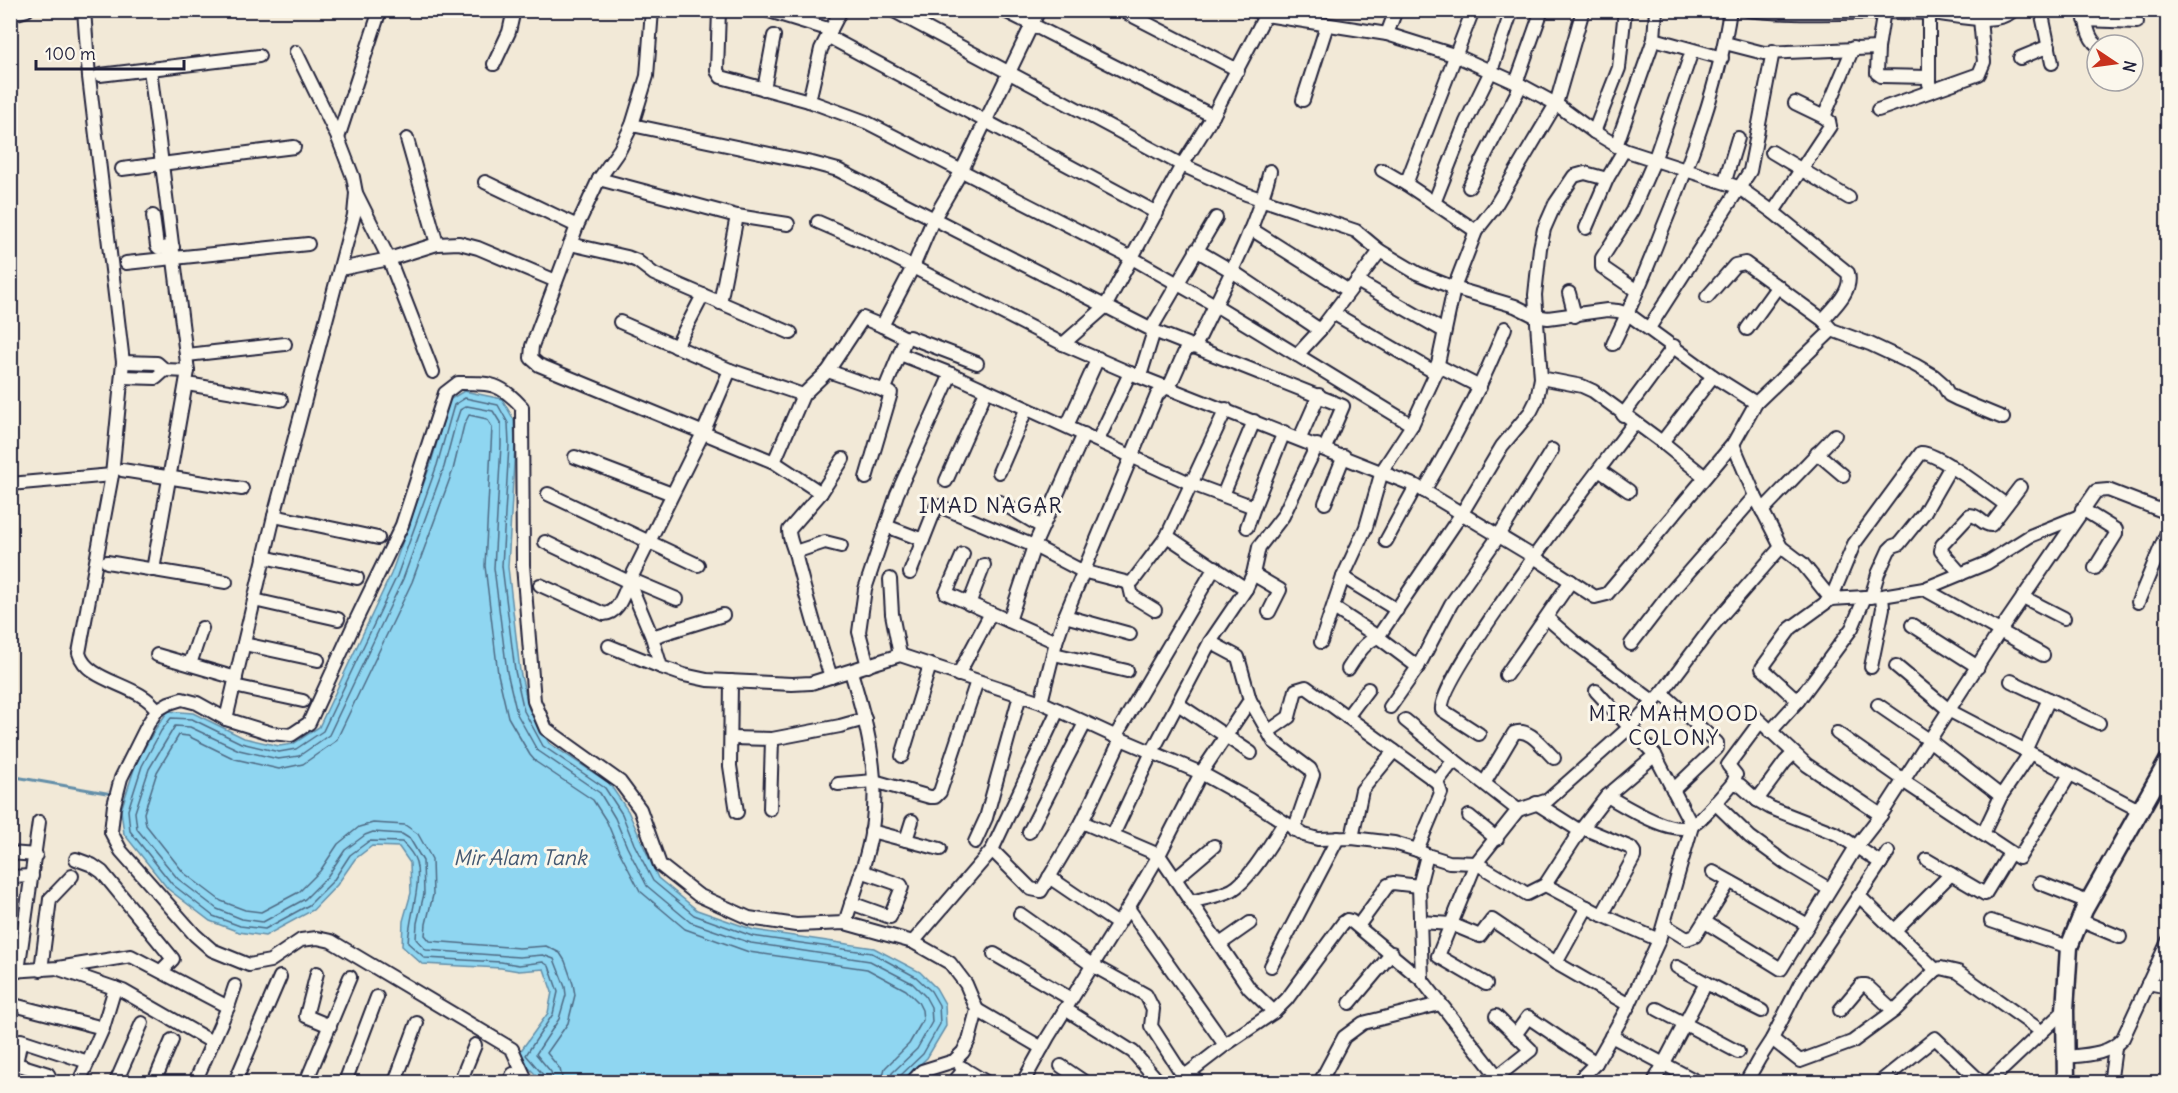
<svg xmlns="http://www.w3.org/2000/svg" width="2178" height="1093" font-family="Delius,sans-serif">
<style>
.water{fill:#8fd6f1;stroke:#638ea8;stroke-width:1.5}
.lines{fill:none;stroke-linecap:round;stroke-linejoin:round}
.shore{stroke:#4e6a84;stroke-width:1.5}
.stream{stroke:#638ea8;stroke-width:3}
.street-casing{stroke:#22223b;stroke-width:16}
.secondary-casing{stroke:#22223b;stroke-width:21}
.street{stroke:#fbf7ec;stroke-width:12}
.secondary{stroke:#fbf7ec;stroke-width:16}
.labels{text-anchor:middle;stroke-width:6;stroke-linejoin:round;paint-order:stroke}
.neighbourhood-label{font-size:21px;letter-spacing:1.5px;fill:#22223b;stroke:#fbf7ec}
.water-label{font-size:21px;font-style:italic;fill:#435872;stroke:#fbf7ec}
</style>
<rect width="100%" height="100%" fill="#f2e9d7"/>
<filter id="ink" filterUnits="userSpaceOnUse"><feTurbulence type="fractalNoise" baseFrequency=".0167" numOctaves="2"/><feDisplacementMap in="SourceGraphic" scale="12" xChannelSelector="R" yChannelSelector="G"/><feConvolveMatrix kernelMatrix="1 2 1 2 8 2 1 2 1" color-interpolation-filters="sRGB"/></filter>
<g filter="url(#ink)">
<path class="water" d="M464,391L502,399L514,420L515,445L508,567L520,671L529,709L549,743L609,783L628,811L658,878L697,910L754,930L874,948L920,972L936,988L945,1004L946,1026L927,1058L901,1082H543L517,1056L548,1013L552,992L544,969L519,971L501,968L422,964L402,946L403,921L411,893L410,863L399,847L372,846L355,859L337,885L313,910L265,936L239,932L210,921L168,889L124,834L121,810L136,763L156,728L168,711L193,713L244,738L279,746L293,744L319,727L391,574L431,463L449,400Z"/>
<g class="lines">
<g class="shore">
<path d="M547,1082L545,1077L526,1055L553,1014L558,992L549,966L543,962L519,965L501,962L425,958L408,943C409,918 422,885 416,862C414,855 407,847 402,842L369,841L350,855L333,881L309,905L265,929L240,926L213,916L172,884L130,831L128,810L142,766L161,731L171,718L192,719L241,743L279,752L296,749L323,731L397,576L437,465L454,405L465,398L498,405L508,423L509,445L502,566L515,671L524,711L543,746L605,788L622,814L634,844L653,881L694,915L752,936L872,953L916,977L931,991L939,1005L940,1024L923,1054L900,1076L898,1082"/>
<path d="M554,1082L551,1072L536,1054L559,1019L566,995L565,987L554,959L543,955L519,957L426,950L416,939L417,923L424,894L423,861L410,839L402,834L373,832L365,835L345,850L327,877L305,899L263,922L242,919L217,909L178,879L137,829L135,812L149,769L175,726L190,727L239,750L278,759L299,756L329,735L403,579L444,467L456,422L460,410L467,406L493,411L501,424V445L494,568L507,672L517,714L537,750L600,793L615,818L627,847L647,886L690,922L751,943L870,961L912,983L925,996L931,1007L932,1022L917,1049L892,1073L890,1082"/>
<path d="M563,1082L560,1069L547,1053L568,1023L575,995L573,984L565,961L560,953L546,946L519,948L430,941L425,935L426,924L433,895L432,859L418,834L405,825L373,823L359,827L338,844L320,871L299,892L261,912L245,910L221,901L184,873L146,825L144,813L157,772L179,735L188,736L235,759L279,769L303,764L336,741L412,582L453,470L464,425L469,415L487,419L492,427L485,566L498,674L508,717L530,755L536,762L593,800L607,822L619,851L640,891L685,929L749,952L867,969L906,990L918,1002L922,1010L923,1020L909,1044L885,1068L881,1082"/>
</g>
<path class="stream" d="M10,776L112,794"/>
<defs>
<g id="street">
<path d="M84,10L89,77L123,362L112,475L79,653C87,683 139,683 157,710"/>
<path d="M652,10L647,76L632,125L620,149L599,179L577,226L532,346L531,358L539,365L774,462L821,493"/>
<path d="M719,10L717,71L721,77L809,101L866,122L1132,258L1215,305L1412,425"/>
<path d="M766,10L831,30"/>
<path d="M892,10L1182,165L1246,194L1356,231L1380,251L1417,273L1454,288L1515,306L1535,316L1548,318L1607,310L1618,311L1628,314L1713,376L1756,403"/>
<path d="M1003,10L1213,116"/>
<path d="M1039,10L961,172L933,220L913,267L882,326L863,318L828,371L803,395L730,370L703,433L629,582L652,637L661,667L684,675L707,680L792,684L811,683L900,655L1041,702L1121,739L1201,773L1250,800L1304,835L1318,839L1352,838L1394,843L1417,850L1427,855L1419,886L1422,980"/>
<path d="M1121,10L1238,70"/>
<path d="M1254,10L1266,15L1387,34L1457,56L1521,85L1556,104L1594,132L1624,150L1738,187L1773,212L1848,273C1853,291 1834,307 1823,320"/>
<path d="M1473,10L1406,184L1476,231"/>
<path d="M1748,10C1807,17 1870,10 1929,13C1955,14 1992,28 2014,10"/>
<path d="M1884,10L1878,48L1877,73L1881,76L1929,77"/>
<path d="M2041,10L2052,63"/>
<path d="M2086,10C2085,22 2088,38 2097,45"/>
<path d="M1929,13V84"/>
<path d="M10,15L27,10"/>
<path d="M2085,20L2137,22"/>
<path d="M1387,34L1396,10"/>
<path d="M827,36L1157,213"/>
<path d="M1654,39L1722,58"/>
<path d="M1725,43L1764,53L1878,48"/>
<path d="M296,52L338,138L353,177L356,193L389,259L433,372"/>
<path d="M2020,58L2049,46"/>
<path d="M494,64L509,32L514,10"/>
<path d="M150,69L188,371L153,570"/>
<path d="M100,75L259,56"/>
<path d="M1516,83L1542,10"/>
<path d="M764,89L774,36"/>
<path d="M1303,100L1327,25"/>
<path d="M809,101L821,49L841,10"/>
<path d="M1795,103L1824,117"/>
<path d="M1878,110L1979,74L1984,62L1980,19"/>
<path d="M632,125L812,163L838,170L1154,331L1343,406L1325,448"/>
<path d="M1594,132L1619,68L1625,10"/>
<path d="M338,138L380,10"/>
<path d="M407,139L437,244"/>
<path d="M1616,146L1654,39L1656,10"/>
<path d="M1772,152L1849,198"/>
<path d="M122,169L294,147"/>
<path d="M1382,170L1406,184"/>
<path d="M599,179L737,216L788,224"/>
<path d="M1725,181L1738,138"/>
<path d="M485,182L577,226"/>
<path d="M1469,187L1521,85"/>
<path d="M1434,203L1466,122L1491,71L1512,10"/>
<path d="M1773,212L1830,126L1829,121L1824,117L1853,48"/>
<path d="M153,216L157,246L159,248L173,247"/>
<path d="M818,222L862,241L1063,344L1130,373L1416,486L1534,557L1595,597L1607,594L1733,444L1756,403L1832,330"/>
<path d="M1586,228L1607,179L1624,150"/>
<path d="M1251,229L1349,291"/>
<path d="M570,244L627,257L637,261L654,274L791,333"/>
<path d="M1196,250L1232,271L1320,330"/>
<path d="M126,263L308,244"/>
<path d="M340,269L389,259L437,244L459,243L478,248L556,281"/>
<path d="M1357,281L1444,331"/>
<path d="M1637,291L1602,267V258L1632,211L1654,161L1692,51"/>
<path d="M1569,293L1575,316"/>
<path d="M1707,297L1735,265L1745,263L1823,320L1832,330L1870,344L1915,365L1934,376L1942,383L1949,395L1957,399L2003,418"/>
<path d="M720,303L737,216"/>
<path d="M1333,313L1436,373"/>
<path d="M620,322L730,370"/>
<path d="M882,326L906,338L884,391"/>
<path d="M1649,328L1750,171L1773,51"/>
<path d="M1151,329L1216,218"/>
<path d="M1747,329L1778,286"/>
<path d="M906,338L909,337L977,363"/>
<path d="M1063,344L1105,307L1182,165L1213,116L1268,10"/>
<path d="M1613,344C1631,307 1647,269 1662,230C1691,159 1719,86 1730,10"/>
<path d="M676,347L703,295"/>
<path d="M900,354L951,374L1192,484L1254,507L1284,432"/>
<path d="M187,355L285,344"/>
<path d="M1297,355L1320,330L1380,251"/>
<path d="M123,362L157,363L165,370L188,371"/>
<path d="M1437,365L1480,387"/>
<path d="M828,371L891,393L866,478"/>
<path d="M1140,376L1154,331"/>
<path d="M122,377L156,378L165,370"/>
<path d="M1541,378L1582,386L1593,391L1662,442L1705,477"/>
<path d="M187,384L281,400"/>
<path d="M1623,415L1674,346"/>
<path d="M1067,426L1098,358"/>
<path d="M1300,438L1319,395"/>
<path d="M1098,440L1130,373"/>
<path d="M1662,442L1713,376"/>
<path d="M1733,444L1755,496L1781,547L1802,563L1831,599L1882,596L1924,589L1987,563L2030,536L2077,517"/>
<path d="M1817,453L1843,475"/>
<path d="M575,457L672,494"/>
<path d="M774,462L803,395"/>
<path d="M122,470L242,489"/>
<path d="M1599,470L1629,491"/>
<path d="M999,472L1026,410"/>
<path d="M946,481L986,391"/>
<path d="M10,484L112,475"/>
<path d="M1424,491C1455,438 1482,385 1505,328"/>
<path d="M548,494L698,565"/>
<path d="M1223,495L1254,421"/>
<path d="M1000,502L1042,527"/>
<path d="M1325,503L1344,456"/>
<path d="M2082,509L2116,530V534L2095,568"/>
<path d="M1762,511L1835,435"/>
<path d="M274,516L378,538"/>
<path d="M886,526L923,540"/>
<path d="M1247,527L1254,507"/>
<path d="M1167,536L1246,589"/>
<path d="M1386,541L1416,486"/>
<path d="M795,552L825,542L841,546"/>
<path d="M963,554L946,593L1056,642"/>
<path d="M264,557L357,578"/>
<path d="M107,562L226,582"/>
<path d="M910,573L936,507L939,506L1034,546L1082,571L1129,583L1133,581L1167,536L1226,409"/>
<path d="M1253,574L1280,590L1269,612"/>
<path d="M1961,574L1941,551L1942,545L1970,515C1979,515 1982,525 1991,525L2020,487"/>
<path d="M1343,577L1397,610"/>
<path d="M630,579L677,599"/>
<path d="M890,579L892,614L900,655"/>
<path d="M1129,583L1132,596L1155,610"/>
<path d="M540,585L604,614C619,613 623,595 629,582L545,542"/>
<path d="M1924,589L2043,655"/>
<path d="M1871,597L1878,574L1889,550L1893,546L1899,544L1924,513L1951,466"/>
<path d="M2023,597L2064,618"/>
<path d="M254,600L338,619"/>
<path d="M2138,602L2168,530"/>
<path d="M969,604L984,565"/>
<path d="M1334,608L1378,637L1462,513L1502,446L1531,411L1537,399L1541,378L1535,295L1540,248L1544,229L1555,204L1574,176L1585,173L1607,179"/>
<path d="M1065,616L1130,634"/>
<path d="M1547,618L1578,645L1654,702"/>
<path d="M1009,621L1034,546L1084,434"/>
<path d="M1912,625L1978,667"/>
<path d="M652,637L723,615"/>
<path d="M1210,642L1238,657L1250,700L1274,742L1310,769L1313,775L1294,830"/>
<path d="M1321,642L1343,577L1366,527L1382,471L1412,425L1436,373L1454,288L1476,231L1494,208L1556,104L1583,10"/>
<path d="M244,644L318,660"/>
<path d="M1631,644L1671,592L1755,496"/>
<path d="M609,646L661,667"/>
<path d="M1054,654L1127,671"/>
<path d="M157,655L236,678"/>
<path d="M190,664L202,628"/>
<path d="M868,666L859,632L865,589L897,494L951,374"/>
<path d="M1896,666L1950,711L2139,810"/>
<path d="M1871,667L1883,608L1882,596"/>
<path d="M1348,669C1356,657 1364,642 1378,637L1418,667"/>
<path d="M958,675L991,613"/>
<path d="M1506,675L1571,581"/>
<path d="M831,677C818,638 807,600 797,561C795,549 789,541 789,530L821,493L843,459"/>
<path d="M731,681L730,766L737,812"/>
<path d="M2011,681L2099,723"/>
<path d="M234,686L303,701"/>
<path d="M1662,693L1717,743V748L1673,790"/>
<path d="M1798,701L1852,628L1865,597"/>
<path d="M1041,702L1056,642L1065,616L1157,395L1171,383L1186,349L1195,347C1222,289 1254,234 1270,171"/>
<path d="M1178,704L1251,753"/>
<path d="M1878,705L1929,740L2001,796"/>
<path d="M1390,707L1418,667L1451,604L1498,537L1552,450"/>
<path d="M1747,709L1807,765L1881,815"/>
<path d="M1347,717L1368,689"/>
<path d="M226,719L274,516L354,215L356,193"/>
<path d="M1405,720L1454,760"/>
<path d="M1269,731L1289,717L1296,690L1306,687L1437,782L1441,793L1417,850"/>
<path d="M1770,732L1798,701L1762,668L1791,628L1831,599L1854,544L1921,453C1935,451 1991,494 2006,505"/>
<path d="M1837,733L1904,780"/>
<path d="M1479,734L1442,710C1436,679 1606,461 1634,423"/>
<path d="M1115,737L1215,567"/>
<path d="M731,738L772,739L840,726L865,719"/>
<path d="M2025,751L2049,699"/>
<path d="M902,756L930,665"/>
<path d="M1903,781L2019,858L2070,774"/>
<path d="M1437,782L1454,760L1518,810L1476,863L1438,956L1486,984"/>
<path d="M1485,782L1514,733C1529,726 1544,749 1554,758"/>
<path d="M1733,783L1736,775L1728,765L1760,722"/>
<path d="M838,784L874,781L930,797H935L940,792L977,681"/>
<path d="M1607,796L1655,755"/>
<path d="M1757,800L1785,762L1793,754"/>
<path d="M1536,803L1580,831L1607,796C1625,806 1671,836 1691,826C1702,821 1724,793 1733,783L1740,785L1757,800L1771,808L1837,834L1881,863"/>
<path d="M1715,803L1750,837L1787,864L1829,889"/>
<path d="M770,809L772,739"/>
<path d="M1518,810L1548,800L1630,727L1662,693L1714,624L1781,547"/>
<path d="M1469,816L1497,839"/>
<path d="M1082,822L1159,855L1249,988L1274,1012"/>
<path d="M1583,828L1631,848L1634,852V857L1602,915"/>
<path d="M871,831L940,849"/>
<path d="M1029,832L1085,723"/>
<path d="M1983,834L2001,796L2030,753"/>
<path d="M1113,835L1152,752L1210,642L1246,589L1253,574L1259,547L1283,516L1317,445"/>
<path d="M1352,838L1362,790L1394,751"/>
<path d="M906,840L912,821"/>
<path d="M975,842L986,818L1020,695"/>
<path d="M992,850L1031,889L1041,891L1082,822L1121,739"/>
<path d="M10,853L36,855"/>
<path d="M1427,855L1449,862L1476,863L1527,894L1545,885L1580,831"/>
<path d="M76,859L92,865L102,872L173,959L161,971"/>
<path d="M1927,860L1985,894L2010,853"/>
<path d="M1713,872L1808,925"/>
<path d="M10,877L32,876"/>
<path d="M1049,877L1118,924"/>
<path d="M1175,879L1214,846"/>
<path d="M2040,883L2088,902"/>
<path d="M1545,885L1602,915L1659,940"/>
<path d="M1859,896L1936,970L1941,968L1958,972L2041,1031"/>
<path d="M1191,902C1204,898 1220,896 1232,890C1250,880 1272,841 1284,823"/>
<path d="M851,903L890,917L902,887L901,885L861,871"/>
<path d="M1128,908L1225,1045"/>
<path d="M1020,914L1092,965L1146,995L1153,1009L1151,1026L1184,1077"/>
<path d="M2079,920L2120,937"/>
<path d="M1991,921L2069,947"/>
<path d="M1420,922L1451,924L1480,936L1492,920L1556,963L1629,1005"/>
<path d="M1705,922L1781,969L1856,847L1881,815L2000,631L2096,491L2108,490L2168,513"/>
<path d="M845,923C854,893 870,852 873,821C879,770 866,720 851,672"/>
<path d="M1664,925L1687,939L1695,936L1729,882"/>
<path d="M1358,926L1388,885L1393,883L1419,886"/>
<path d="M1895,930L1951,874"/>
<path d="M913,942L992,850L1058,710"/>
<path d="M1220,944L1250,923"/>
<path d="M994,954L1071,999"/>
<path d="M1556,963L1587,907"/>
<path d="M1271,966L1338,838"/>
<path d="M1677,967L1706,983"/>
<path d="M59,969L123,991L212,1042"/>
<path d="M41,970L50,899L72,876"/>
<path d="M10,971L58,968L131,956L228,1007L235,986"/>
<path d="M18,971L39,822"/>
<path d="M317,973L306,1016L330,1026"/>
<path d="M2148,983L2168,987"/>
<path d="M1350,1003L1392,953"/>
<path d="M10,1004L103,1028"/>
<path d="M1065,1009L1133,1052L1159,1082"/>
<path d="M1657,1009L1738,1052"/>
<path d="M977,1010L1042,1048"/>
<path d="M1840,1010L1861,985H1866L1894,1011"/>
<path d="M1496,1016L1531,1050L1498,1076"/>
<path d="M1515,1035L1528,1017L1596,1063"/>
<path d="M1611,1036L1698,1082"/>
<path d="M1772,1039L1800,1061L1852,1042L1894,1011L1936,970"/>
<path d="M2065,1057C2086,1055 2109,1055 2123,1038L2168,941"/>
<path d="M10,1062L48,1074L52,1082"/>
<path d="M1061,1066L1083,1081"/>
<path d="M961,1067L986,1082"/>
<path d="M1188,1073L1199,1082"/>
<path d="M2111,1077L2115,1048"/>
<path d="M12,1082L21,1040L88,1062"/>
<path d="M79,1082L103,1028L115,988"/>
<path d="M116,1082L142,1023"/>
<path d="M154,1082L172,1040"/>
<path d="M195,1082L228,1007"/>
<path d="M235,1082L280,977"/>
<path d="M306,1082L350,977"/>
<path d="M345,1082L377,997"/>
<path d="M395,1082L417,1023"/>
<path d="M460,1082L475,1045"/>
<path d="M509,1082L513,1074"/>
<path d="M527,1082L512,1049L331,941L317,938L301,940L270,961L249,965L212,950L195,935L121,851L111,832L114,805L121,778L148,724L157,710L169,703L182,699L197,703L226,719L271,733L291,735L309,723L357,618L402,525L445,393L458,383C489,383 500,382 522,407L523,565L534,701L546,729L620,782L640,809L660,865L698,895L749,918L796,925L845,923L913,942L950,963L966,984L977,1010L969,1040L963,1052L954,1061L922,1071L912,1082"/>
<path d="M954,1082L965,1069"/>
<path d="M1023,1082L1048,1037L1128,908L1159,855L1201,773L1250,700"/>
<path d="M1177,1082L1225,1045L1274,1012L1287,999L1343,923L1347,920L1351,921L1422,980L1502,1082"/>
<path d="M1320,1082L1344,1037L1363,1023L1440,1004"/>
<path d="M1577,1082L1596,1063L1629,1005L1659,940L1692,826L1655,755L1596,691"/>
<path d="M1654,1082L1706,983L1762,1011"/>
<path d="M1746,1082L1759,1059L1772,1039L1800,984L1888,852"/>
<path d="M1880,1082L1935,1038L1981,1082"/>
<path d="M1989,1082L2065,1010"/>
</g>
<path id="secondary" d="M2066,1082L2065,1010L2069,947L2084,910L2168,761"/>
</defs>
<use href="#street" class="street-casing"/>
<use href="#secondary" class="secondary-casing"/>
<use href="#street" class="street"/>
<use href="#secondary" class="secondary"/>
</g>
</g>
<g class="labels">
<g class="neighbourhood-label">
<text x="991" y="513">IMAD NAGAR</text>
<text x="1674" y="721">MIR MAHMOOD<tspan x="1674" dy="24">COLONY</tspan></text>
</g>
<g class="water-label">
<text x="520" y="865">Mir Alam Tank</text>
</g>
</g>
<rect width="2178" height="1093" fill="none" stroke="#fbf7ec" stroke-width="36"/>
<rect x="18" y="18" width="2142" height="1057" fill="none" stroke="#22223b" stroke-width="2" filter="url(#ink)"/>
<g transform="translate(2115 63) rotate(103)"><circle r="28" fill="#fbf7ec" stroke="#a4a2a5" stroke-width="1.5"/>
<path d="M0-4.5L10 22L0 15L-10 22Z" fill="#c8321e"/>
<text y="-9" font-size="16" font-weight="bold" text-anchor="middle" fill="#22223b">N</text>
</g>
<path d="M36 60v9h148v-9" fill="none" stroke="#22223b" stroke-width="3"/>
<text x="45" y="60" font-size="18" fill="#22223b" stroke="#fbf7ec" stroke-width="4.5" paint-order="stroke">100 m</text>
</svg>
